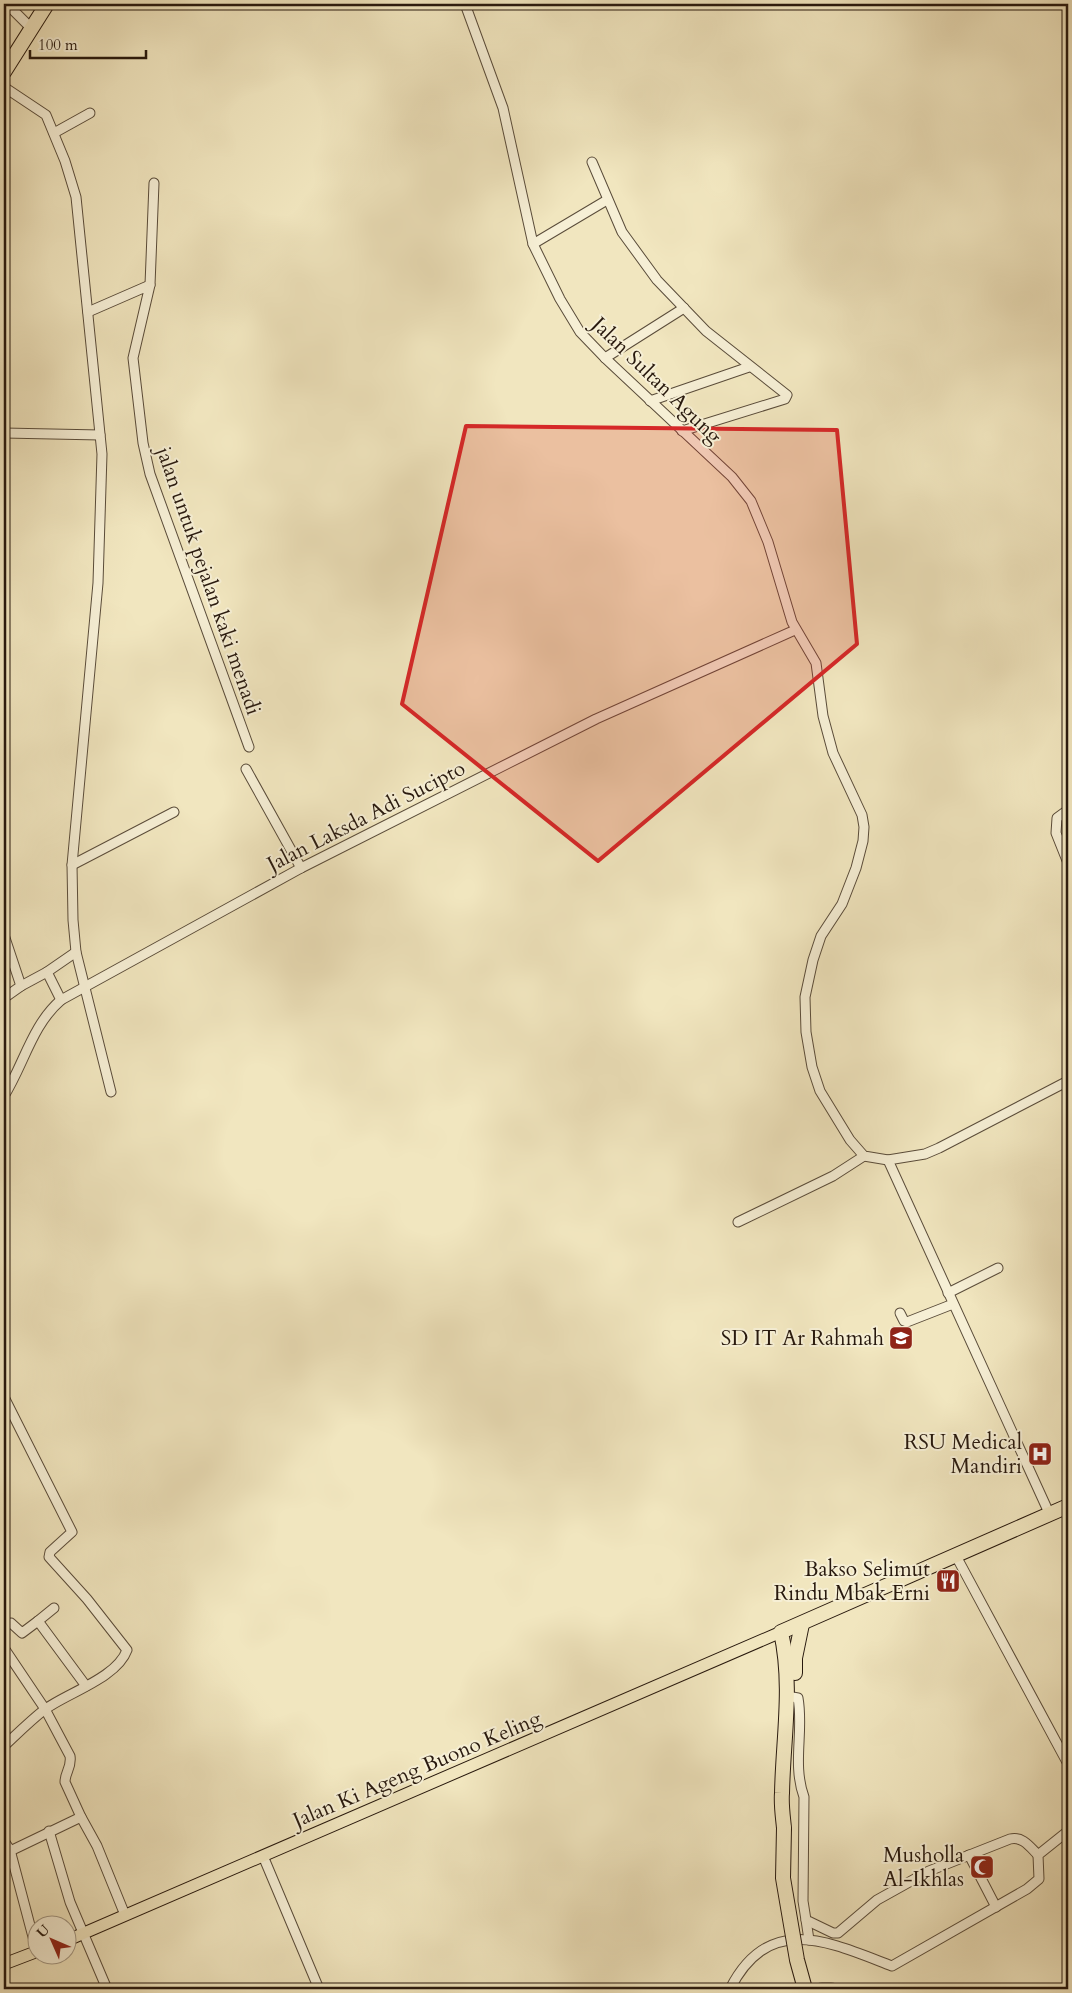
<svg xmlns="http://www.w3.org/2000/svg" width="1072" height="1993" font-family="Cardo,serif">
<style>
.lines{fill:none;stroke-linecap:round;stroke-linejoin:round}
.river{stroke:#ada083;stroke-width:14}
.minor-casing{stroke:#5a4c3a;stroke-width:11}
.major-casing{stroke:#28190e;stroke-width:13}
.highway-casing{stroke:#28190e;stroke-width:16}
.minor{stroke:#f6efd5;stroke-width:9}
.major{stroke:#f1e6bf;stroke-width:11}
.highway{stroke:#f1e6bf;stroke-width:14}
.highway-bridge-casing{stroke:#28190e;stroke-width:16;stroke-linecap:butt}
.highway-bridge{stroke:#f1e6bf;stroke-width:14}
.marked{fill:#d62828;fill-opacity:0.2;stroke:#d62828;stroke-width:4;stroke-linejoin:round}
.labels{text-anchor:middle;stroke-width:4;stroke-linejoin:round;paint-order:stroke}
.street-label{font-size:21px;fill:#28190e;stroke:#f6efd5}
.poi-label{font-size:21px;fill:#28190e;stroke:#f6efd5;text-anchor:end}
</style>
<rect width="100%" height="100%" fill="#f1e6bf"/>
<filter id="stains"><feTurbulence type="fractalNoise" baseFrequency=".004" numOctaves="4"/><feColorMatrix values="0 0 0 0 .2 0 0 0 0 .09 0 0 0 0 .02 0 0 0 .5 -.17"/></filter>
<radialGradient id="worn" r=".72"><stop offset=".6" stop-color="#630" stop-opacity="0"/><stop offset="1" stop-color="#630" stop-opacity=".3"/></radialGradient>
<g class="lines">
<path class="river" d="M822,1989H831"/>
<defs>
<g id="minor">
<path d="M7,4L32,29"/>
<path d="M465,4L503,108L533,244L560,299L580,332L605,358L732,477L751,501L768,542L792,622L816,663L823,716L833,753L862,815L864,827L863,841L856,868L842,904L821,936L813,960L805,997L806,1032L812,1067L820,1091L850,1140L864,1156L888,1160L925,1154L939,1148L1068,1081"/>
<path d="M4,87L46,115L65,161L76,197L102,454L98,583L72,865L73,920L76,952L111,1092"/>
<path d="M54,133L90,113"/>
<path d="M592,162L622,232L657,280L706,331L787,395L785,399L682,431"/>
<path d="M533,244L607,200"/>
<path d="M150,285L154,183"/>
<path d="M88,312L150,285L133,358L143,443L150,474L249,747"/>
<path d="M605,358L684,308"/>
<path d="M650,401L749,367"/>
<path d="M4,433L100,435"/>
<path d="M246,769L301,868"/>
<path d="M1068,810L1057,818L1056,833L1068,863"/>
<path d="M72,865L174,812"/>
<path d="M4,935L21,986L4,998"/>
<path d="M47,972L76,952"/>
<path d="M21,986L47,972L61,1000"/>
<path d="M4,1096C24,1064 32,1025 61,1000L301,868L596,719L795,630"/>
<path d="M888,1160L1050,1515"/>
<path d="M738,1222L833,1176L864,1156"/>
<path d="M948,1293L998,1268"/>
<path d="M900,1313L904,1321L907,1322L953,1304"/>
<path d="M4,1397L72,1532L50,1552L49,1557L87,1599L127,1650C117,1678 67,1693 44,1710C30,1721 17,1734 4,1746"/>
<path d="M956,1556L1068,1764"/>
<path d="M54,1608L38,1621L86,1686"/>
<path d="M11,1623L22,1633L38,1621"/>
<path d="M4,1648L45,1709L70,1756C72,1767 65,1772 65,1782L81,1817L4,1854"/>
<path d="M787,1696L798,1698C804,1731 792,1764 804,1797L803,1901L806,1920L833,1933H838L877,1900L929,1871L1010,1839C1023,1836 1030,1847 1038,1855"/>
<path d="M81,1817L97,1846L125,1915"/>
<path d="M49,1831L70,1902L107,1989"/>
<path d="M4,1841L10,1850L37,1952"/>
<path d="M969,1855L996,1907"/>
<path d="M263,1856L319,1989"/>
<path d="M806,1920L809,1940"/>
<path d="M730,1989C769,1912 829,1942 892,1966L1027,1889L1039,1879L1038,1855L1068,1831"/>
</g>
<g id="major">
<path d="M68,1940L781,1632"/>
<path d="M4,1964L38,1951"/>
</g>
<g id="highway">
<path d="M4,72L47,4"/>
<path d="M795,1673V1658L802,1624"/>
<path d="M784,1828C783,1817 781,1805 782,1793C783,1739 793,1686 781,1632L1068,1506"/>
</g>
</defs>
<use href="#minor" class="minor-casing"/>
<use href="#major" class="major-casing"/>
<use href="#highway" class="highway-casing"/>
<use href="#minor" class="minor"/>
<use href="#major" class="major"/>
<use href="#highway" class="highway"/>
<defs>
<path id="highway-bridge" d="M784,1828L783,1878L797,1960L805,1989"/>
</defs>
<use href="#highway-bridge" class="highway-bridge-casing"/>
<use href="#highway-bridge" class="highway-bridge"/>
</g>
<path class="marked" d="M466,426L837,430L857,644L598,861L402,704Z"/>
<defs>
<symbol id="school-square" viewBox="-11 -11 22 22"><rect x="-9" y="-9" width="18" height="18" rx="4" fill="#8f2418" stroke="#f6efd5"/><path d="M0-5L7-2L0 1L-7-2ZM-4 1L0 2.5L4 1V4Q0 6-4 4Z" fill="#fff"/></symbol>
<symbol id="hospital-square" viewBox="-11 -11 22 22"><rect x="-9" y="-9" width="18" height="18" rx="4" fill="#8f2418" stroke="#f6efd5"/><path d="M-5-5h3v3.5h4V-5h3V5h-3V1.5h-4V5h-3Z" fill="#fff"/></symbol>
<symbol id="restaurant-square" viewBox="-11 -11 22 22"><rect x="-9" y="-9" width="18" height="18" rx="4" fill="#8f2418" stroke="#f6efd5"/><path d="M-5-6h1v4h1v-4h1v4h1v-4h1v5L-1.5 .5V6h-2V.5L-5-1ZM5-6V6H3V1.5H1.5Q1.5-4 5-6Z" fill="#fff"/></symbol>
<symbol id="mosque-square" viewBox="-11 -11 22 22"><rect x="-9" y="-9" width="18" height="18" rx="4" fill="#8f2418" stroke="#f6efd5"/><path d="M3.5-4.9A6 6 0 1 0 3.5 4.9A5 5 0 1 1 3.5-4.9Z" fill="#fff"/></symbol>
</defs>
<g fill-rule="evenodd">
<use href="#school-square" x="887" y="1324" width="28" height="28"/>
<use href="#hospital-square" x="1026" y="1440" width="28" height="28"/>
<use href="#restaurant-square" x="934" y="1567" width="28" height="28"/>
<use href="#mosque-square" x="968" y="1853" width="28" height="28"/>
</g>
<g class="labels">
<g class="street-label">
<text transform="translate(657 380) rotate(44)" y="7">Jalan Sultan Agung</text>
<text transform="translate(209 581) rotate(71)" y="7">jalan untuk pejalan kaki menadi</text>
<text transform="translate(366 816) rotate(-27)" y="7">Jalan Laksda Adi Sucipto</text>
<text transform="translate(417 1769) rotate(-23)" y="7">Jalan Ki Ageng Buono Keling</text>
</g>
<g class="poi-label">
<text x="884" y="1345">SD IT Ar Rahmah</text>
<text x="1022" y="1449">RSU Medical<tspan x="1022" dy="24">Mandiri</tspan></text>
<text x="930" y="1576">Bakso Selimut<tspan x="930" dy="24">Rindu Mbak Erni</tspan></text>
<text x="964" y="1862">Musholla<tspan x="964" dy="24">Al-Ikhlas</tspan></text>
</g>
</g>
<rect width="1072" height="1993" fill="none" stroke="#f1e6bf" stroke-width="20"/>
<rect x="5" y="5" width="1062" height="1983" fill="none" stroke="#28190e" stroke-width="2.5"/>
<rect x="10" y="10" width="1052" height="1973" fill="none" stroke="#28190e"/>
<g transform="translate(52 1940) rotate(315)"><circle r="24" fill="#f6efd5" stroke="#a49985"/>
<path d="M0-4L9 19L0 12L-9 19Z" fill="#8f2418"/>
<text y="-8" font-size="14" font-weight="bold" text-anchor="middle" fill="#28190e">U</text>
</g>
<path d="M30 50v8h116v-8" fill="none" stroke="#28190e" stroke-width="2.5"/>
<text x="38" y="50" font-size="15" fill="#28190e" stroke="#f6efd5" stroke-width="4" paint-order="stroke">100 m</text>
<rect width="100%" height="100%" filter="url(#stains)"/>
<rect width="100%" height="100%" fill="url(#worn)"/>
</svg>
